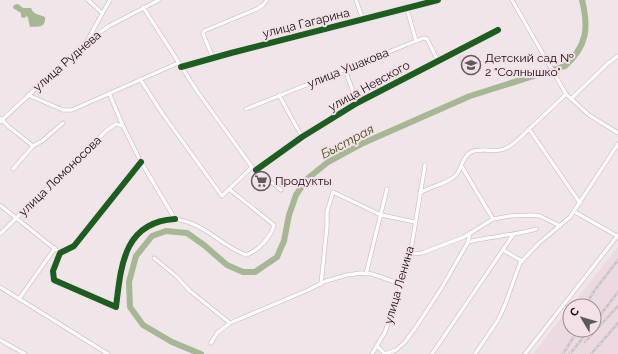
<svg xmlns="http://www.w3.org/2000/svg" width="618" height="354" font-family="Raleway,sans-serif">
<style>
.built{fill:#edd9e1}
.water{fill:#a6b793}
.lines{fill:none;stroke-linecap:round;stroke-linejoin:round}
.river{stroke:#a6b793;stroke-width:6}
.minor-casing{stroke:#bfb7ba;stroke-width:4.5}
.minor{stroke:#fdfbfc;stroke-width:3.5}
.rail-casing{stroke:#c6c2c4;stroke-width:2.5}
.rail{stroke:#f4e1e8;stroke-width:1;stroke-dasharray:3;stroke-linecap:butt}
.cycleway-casing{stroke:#f4e1e8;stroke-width:8}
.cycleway{stroke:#1b5e20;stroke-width:6}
.labels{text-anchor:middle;stroke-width:4;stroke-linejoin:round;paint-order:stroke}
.street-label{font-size:12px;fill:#130d0f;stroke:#f4e1e8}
.poi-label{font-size:12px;fill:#130d0f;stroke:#f4e1e8;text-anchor:start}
.water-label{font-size:13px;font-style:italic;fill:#365017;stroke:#f4e1e8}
</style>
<rect width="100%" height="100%" fill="#f0e5e9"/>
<g class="built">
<path d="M464,54L469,63L470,62L472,64L479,60L483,68L471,75L467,71V68L464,70L459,63L460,62L457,57Z"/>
<path d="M618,247V354H533L570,307V330H594V306H571Z"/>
</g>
<path class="water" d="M18,4L23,8H31C34,15 38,14 45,17C46,29 37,26 30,27L28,18L27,16L24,18L21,17V13L13,8L14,5Z"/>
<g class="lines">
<path class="river" d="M201,354L172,342L143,325L130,307L129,282L136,256L152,236L166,231L187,233L204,245L227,265L243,272H255L277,257L284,241L289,215L296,195L307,179L328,162L361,144L470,96L565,66C587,46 589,28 582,0"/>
<defs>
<g id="minor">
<path d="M88,0L102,13"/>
<path d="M356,0L363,20"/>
<path d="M512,0L566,94L589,115L618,133"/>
<path d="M143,7L197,91L252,167L281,190"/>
<path d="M407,9L416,41"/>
<path d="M88,39L110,0"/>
<path d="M213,58L203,34L204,31L257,9L263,5L267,0"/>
<path d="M181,67L231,53L438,0"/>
<path d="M345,69L357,103"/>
<path d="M140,79L162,113L222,196L252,167"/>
<path d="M109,93L123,126L141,162L175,219C207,224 219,245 246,255C258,251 271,237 274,225L229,189"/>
<path d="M28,95L63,110H72L178,63"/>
<path d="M279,95L302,137"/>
<path d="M571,99L607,64L618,56"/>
<path d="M246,109L421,39L424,38L427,39L438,61"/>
<path d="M0,118L9,127L33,146"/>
<path d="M0,122L87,41L109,26L159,0"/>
<path d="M529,129L580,203"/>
<path d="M141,162L74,246L60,253L53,271L54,280L116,307C121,265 124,222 175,219"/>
<path d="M462,167L493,219"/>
<path d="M13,169L33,146L42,141L63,123"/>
<path d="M256,170L302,137L357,103L498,30"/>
<path d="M420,193C431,185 447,185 456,175C462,168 462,157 471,152C481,147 494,153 504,149C513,146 522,136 528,130C541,118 554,106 566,94"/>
<path d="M0,205L60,253"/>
<path d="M575,212L617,236"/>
<path d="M0,234L107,130L116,124L123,126"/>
<path d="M468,242C490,236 513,236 536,229"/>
<path d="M503,250L522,261"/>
<path d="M410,254L422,253L464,237L493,219L510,216L532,215L540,216L560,226"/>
<path d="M154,258L176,276L190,291L230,323"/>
<path d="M366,274L387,189"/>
<path d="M321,284L327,226V212L333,192L381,215L415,222"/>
<path d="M0,287L108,354"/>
<path d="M19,299L55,248"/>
<path d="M0,340L25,354"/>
<path d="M211,343L217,333L230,323L308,290L326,281L347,275L361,273L372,274L401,284"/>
<path d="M377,346L385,354"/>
<path d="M372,354L385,332L409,262L425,165"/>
<path d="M385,354L396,350L405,342L416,327L441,289L468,242L470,233"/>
<path d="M432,354L513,235"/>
<path d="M475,354L498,320L505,305L520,263L538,244L570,217L618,144"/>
<path d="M525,354L618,235"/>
</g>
</defs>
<use href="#minor" class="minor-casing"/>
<use href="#minor" class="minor"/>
<defs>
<g id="rail">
<path d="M585,306L594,291L618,260"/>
<path d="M594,323L618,292"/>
<path d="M585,342L618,306"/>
<path d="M563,354L578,330"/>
<path d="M570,354L589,330"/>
<path d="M591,354L618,323"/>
</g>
</defs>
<use href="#rail" class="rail-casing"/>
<use href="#rail" class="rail"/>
<defs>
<g id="cycleway">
<path d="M181,67L231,53L438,0"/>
<path d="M141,162L74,246L60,253L53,271L54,280L116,307C121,265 124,222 175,219"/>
<path d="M256,170L302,137L357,103L498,30"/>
</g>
</defs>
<use href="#cycleway" class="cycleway-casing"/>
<use href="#cycleway" class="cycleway"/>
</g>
<defs>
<symbol id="school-ring" viewBox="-11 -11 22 22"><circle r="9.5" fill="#f4e1e8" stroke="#60595b" stroke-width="1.5"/><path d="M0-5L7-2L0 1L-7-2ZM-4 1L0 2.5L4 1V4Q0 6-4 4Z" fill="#60595b"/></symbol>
<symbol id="supermarket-ring" viewBox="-11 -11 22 22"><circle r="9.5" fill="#f4e1e8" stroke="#60595b" stroke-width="1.5"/><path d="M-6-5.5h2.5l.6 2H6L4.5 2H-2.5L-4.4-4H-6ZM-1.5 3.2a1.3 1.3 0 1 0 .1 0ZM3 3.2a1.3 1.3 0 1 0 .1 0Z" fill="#60595b"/></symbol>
</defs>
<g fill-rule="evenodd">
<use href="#school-ring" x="460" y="54" width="22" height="22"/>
<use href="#supermarket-ring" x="250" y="170" width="22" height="22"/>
</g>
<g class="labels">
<g class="street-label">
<text transform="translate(306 23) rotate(-14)" y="4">улица Гагарина</text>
<text transform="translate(67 61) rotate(-41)" y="4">улица Руднева</text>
<text transform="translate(348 68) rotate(-22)" y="4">улица Ушакова</text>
<text transform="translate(369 86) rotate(-29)" y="4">улица Невского</text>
<text transform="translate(60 176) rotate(-44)" y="4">улица Ломоносова</text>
<text transform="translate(399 285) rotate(-74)" y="4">улица Ленина</text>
</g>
<g class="poi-label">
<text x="485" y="62">Детский сад №<tspan x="485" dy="14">2 "Солнышко"</tspan></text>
<text x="275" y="185">Продукты</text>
</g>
<g class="water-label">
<text transform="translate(347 141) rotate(-28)" y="5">Быстрая</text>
</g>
</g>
<g transform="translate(582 318) rotate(308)"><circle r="19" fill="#f4e1e8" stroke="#9a8c91"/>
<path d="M0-3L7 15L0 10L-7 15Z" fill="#60595b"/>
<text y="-6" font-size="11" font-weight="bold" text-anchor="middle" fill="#130d0f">С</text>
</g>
</svg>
